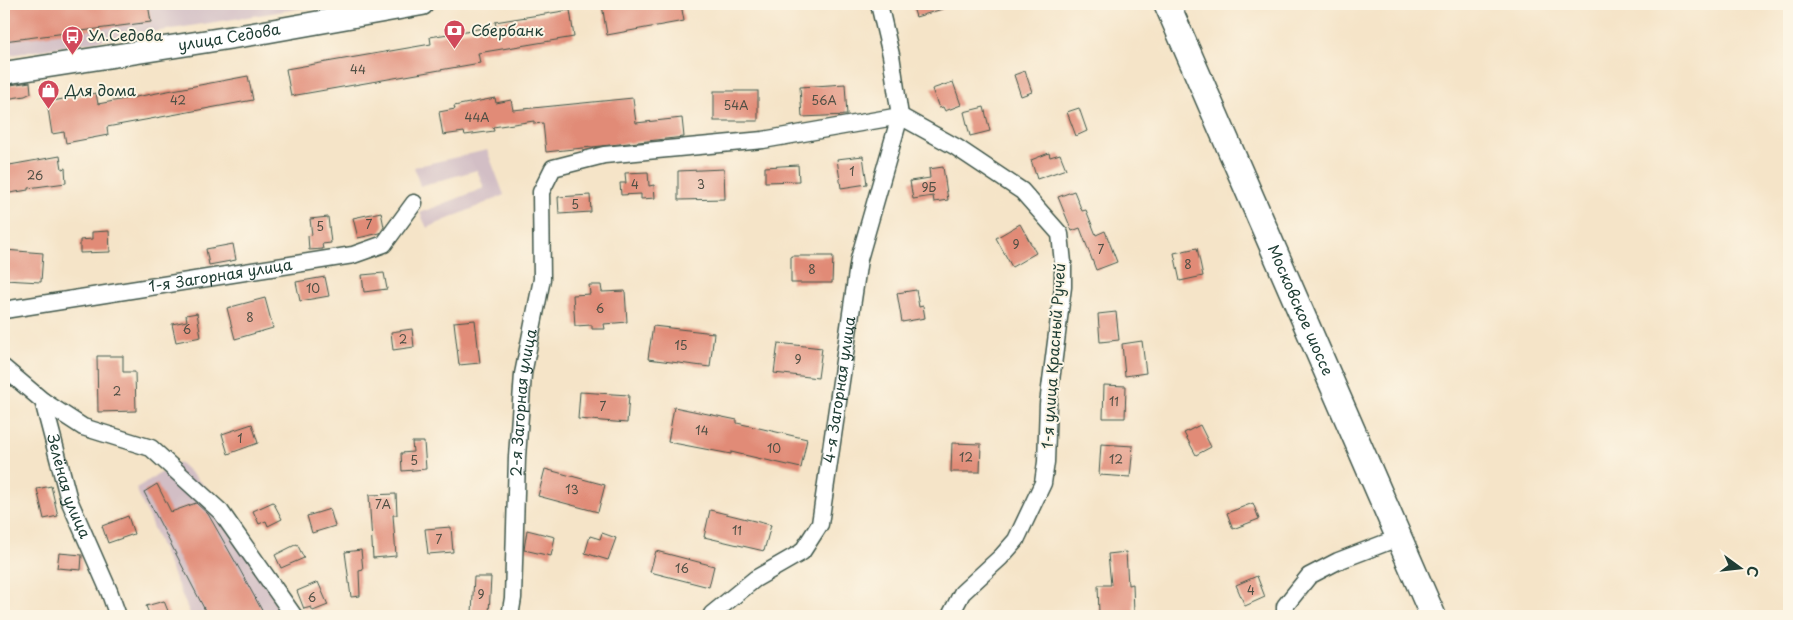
<svg xmlns="http://www.w3.org/2000/svg" width="1793" height="620" font-family="'Playpen Sans',sans-serif">
<style>
.industrial{fill:#d2bec5}
.building{fill:#e18b77}
.lines{fill:none;stroke-linecap:round;stroke-linejoin:round}
.street-casing{stroke:#3f564a;stroke-width:19}
.secondary-casing{stroke:#3f564a;stroke-width:25}
.primary-casing{stroke:#3f564a;stroke-width:28}
.street{stroke:#fff;stroke-width:16}
.secondary{stroke:#fff;stroke-width:22}
.primary{stroke:#fff;stroke-width:25}
.labels{text-anchor:middle;stroke-width:4;stroke-linejoin:round;paint-order:stroke}
.number-label{font-size:12px;fill:#505045}
.poi-label{font-size:15px;fill:#1f3d34;stroke:#fcf5e5;text-anchor:start}
.street-label{font-size:15px;fill:#1f3d34;stroke:#fcf5e5}
</style>
<rect width="100%" height="100%" fill="#fcf5e5"/>
<filter id="ink" filterUnits="userSpaceOnUse"><feTurbulence type="fractalNoise" baseFrequency=".02" numOctaves="2"/><feDisplacementMap in="SourceGraphic" scale="10" xChannelSelector="R" yChannelSelector="G"/><feConvolveMatrix kernelMatrix="1 2 1 2 8 2 1 2 1" color-interpolation-filters="sRGB"/></filter>
<filter id="wash" filterUnits="userSpaceOnUse"><feTurbulence type="fractalNoise" baseFrequency=".0096" numOctaves="4" result="noise"/><feDisplacementMap in="SourceGraphic" scale="20" xChannelSelector="R" yChannelSelector="G"/><feGaussianBlur stdDeviation="1.12" result="paint"/><feColorMatrix in="noise" values="0 0 0 0 0 0 0 0 0 0 0 0 0 0 0 0 0 1.4 0 .05"/><feComposite in="paint" operator="in"/></filter>
<g filter="url(#wash)">
<rect width="100%" height="100%" fill="#f5e4c8"/>
<g class="industrial">
<path d="M4,4H328L4,56Z"/>
<path d="M487,150L504,195L427,228L420,213L484,188L477,170L420,186L414,167Z"/>
<path d="M179,462L216,497L244,531L281,616H191L136,488Z"/>
</g>
<g id="blocks">
<g class="building">
<path d="M18,4H148L151,22L4,41V6Z"/>
<path d="M609,4H681L684,21L607,35L602,5Z"/>
<path d="M912,4H948L949,7L916,17Z"/>
<path d="M570,10L574,37L478,53L480,63L291,96L286,69L431,44L430,37L496,26L495,22Z"/>
<path d="M1025,71L1032,92L1021,96L1014,75Z"/>
<path d="M248,76L253,100L107,127L108,135L66,143L64,132L52,134L47,102L96,93L98,104Z"/>
<path d="M30,82L31,93L25,96L5,99L4,86Z"/>
<path d="M953,82L961,105L945,111L943,107L939,108L932,89Z"/>
<path d="M845,84L847,115L802,117L800,87Z"/>
<rect x="714" y="91" width="44" height="30"/>
<path d="M495,98L496,103L511,100L513,110L633,98L636,123L682,118L684,137L546,152L543,123L534,124V121L493,127L494,131L465,135L464,132L443,135L439,112L455,109L454,106Z"/>
<path d="M984,107L990,131L970,136L964,112Z"/>
<path d="M1079,108L1087,131L1076,136L1067,112Z"/>
<path d="M1049,153L1050,157L1060,154L1066,169L1037,179L1031,160Z"/>
<path d="M60,156L62,169L65,168L66,183L28,188V190L4,194V166Z"/>
<path d="M863,156L867,184L841,188L837,159Z"/>
<path d="M798,165L799,181L765,182V167Z"/>
<path d="M943,167L948,200L934,202L933,196L913,199L910,181L930,178L929,169Z"/>
<path d="M724,169L725,199L678,200V171Z"/>
<path d="M648,172L649,186L654,185L655,198L641,199V194L621,195L620,183H626L625,173Z"/>
<path d="M1074,191L1082,211L1086,210L1096,235L1105,231L1117,262L1096,270L1080,228L1072,231L1058,197Z"/>
<path d="M590,195L591,212L559,214L558,197Z"/>
<path d="M381,212L384,227L380,233L358,238L353,218Z"/>
<path d="M328,217L331,243L322,244L323,249L309,250L308,236L312,235L310,219Z"/>
<path d="M1020,224L1036,253L1012,267L996,238Z"/>
<path d="M109,231L110,252L80,253V240L92,239V232Z"/>
<path d="M233,244L236,260L209,265L206,249Z"/>
<path d="M1197,248L1203,276L1180,281L1174,253Z"/>
<path d="M4,250L43,253L41,282L4,280Z"/>
<path d="M791,256H833L832,283H791Z"/>
<path d="M384,273L387,289L364,292L362,275Z"/>
<path d="M325,277L329,296L300,301L296,282Z"/>
<path d="M589,285H601L602,292L625,291L627,322L604,324L605,329H592V325L575,326L573,295L590,294Z"/>
<path d="M916,290L919,307L923,306L925,318L902,322L897,293Z"/>
<path d="M265,298L273,328L235,339L227,308Z"/>
<path d="M1116,312L1119,340L1100,342L1098,314Z"/>
<path d="M197,313L201,337L176,342L172,324L187,321L186,315Z"/>
<path d="M475,320L480,363L459,365L454,322Z"/>
<path d="M653,326L714,333L710,367L648,359Z"/>
<path d="M412,329L414,347L393,350L391,332Z"/>
<path d="M1142,341L1146,373L1125,376L1122,344Z"/>
<path d="M778,343L822,348L818,378L774,373Z"/>
<path d="M97,356H123V372H135L136,411L98,412Z"/>
<path d="M1104,385L1126,386L1125,418H1103Z"/>
<path d="M580,392L629,395L627,423L578,419Z"/>
<path d="M674,407L737,420V423L807,439L801,468L731,452V454L668,442Z"/>
<path d="M252,424L258,443L228,454L222,434Z"/>
<path d="M1200,425L1211,447L1196,455L1184,433Z"/>
<path d="M412,442H424L426,469L402,471L401,453L413,452Z"/>
<path d="M952,443L981,444L980,472H951Z"/>
<path d="M1101,444L1133,446L1130,477L1099,475Z"/>
<path d="M545,469L605,485L598,512L538,496Z"/>
<path d="M157,484L171,512L196,503L208,514L240,570L265,616H208L144,492Z"/>
<path d="M51,486L58,516L44,519L37,489Z"/>
<path d="M396,494L397,515H393L396,556L373,558L369,495Z"/>
<path d="M273,502L282,519L268,526L266,521L259,524L253,511Z"/>
<path d="M1253,503L1259,519L1233,529L1227,513Z"/>
<path d="M330,509L335,526L312,533L307,516Z"/>
<path d="M710,510L771,525L764,551L704,537Z"/>
<path d="M128,516L134,534L108,543L102,526Z"/>
<path d="M451,527L453,552L428,554L425,529Z"/>
<path d="M527,530L555,537L551,556L524,550Z"/>
<path d="M602,533L616,538L608,560L585,553L590,536L600,539Z"/>
<path d="M297,544L304,558L281,568L275,555Z"/>
<path d="M361,550L363,570L359,571L360,596L351,597L345,552Z"/>
<path d="M656,551L714,566L709,587L650,572Z"/>
<path d="M1126,552L1128,585L1133,584L1134,614H1099L1098,585H1111L1108,554Z"/>
<path d="M59,553L82,555L81,570L57,568Z"/>
<path d="M1257,576L1265,597L1245,606L1236,585Z"/>
<path d="M474,577H491L489,614L472,613Z"/>
<path d="M318,582L328,605L313,611L311,607L304,609L297,591Z"/>
<path d="M164,601L170,616H150L146,606Z"/>
</g>
</g>
</g>
<g filter="url(#ink)">
<use href="#blocks" fill-opacity="0" stroke="#3f564a" stroke-width="1"/>
<g class="lines">
<defs>
<g id="street">
<path id="s1" d="M4,310L353,255L384,244L414,203"/>
<path id="s2" d="M4,368L43,401L69,500L109,591L118,616"/>
<path d="M43,401L83,427L151,448L221,512L294,616"/>
<path id="s3" d="M510,616L513,598L517,457L523,374L542,279L541,192L553,168L604,155L763,140L900,116L956,147L1022,191L1060,234L1063,263V287L1048,404L1046,462L1043,483L1016,540L1001,557L962,593L950,616"/>
<path id="s4" d="M711,616L712,614L755,579L802,552L820,524L859,259L900,116L891,55L879,4"/>
<path d="M1285,616V606L1309,576L1338,561L1398,538"/>
</g>
<g id="secondary">
<path id="s5" d="M4,73L253,34L422,4"/>
</g>
<g id="primary">
<path id="s6" d="M1167,4L1433,616"/>
</g>
</defs>
<use href="#street" class="street-casing"/>
<use href="#secondary" class="secondary-casing"/>
<use href="#primary" class="primary-casing"/>
<use href="#street" class="street"/>
<use href="#secondary" class="secondary"/>
<use href="#primary" class="primary"/>
</g>
</g>
<defs>
<symbol id="bank-pin" viewBox="-11 -11 22 30"><path d="M0 17L-7.5 6A9.5 9.5 0 1 1 7.5 6Z" fill="#d1495b" stroke="#fcf5e5"/><path d="M-6-4H6V4H-6ZM0-2.3a2.3 2.3 0 1 0 0 4.6a2.3 2.3 0 1 0 0-4.6Z" fill="#fff"/></symbol>
<symbol id="bus-pin" viewBox="-11 -11 22 30"><path d="M0 17L-7.5 6A9.5 9.5 0 1 1 7.5 6Z" fill="#d1495b" stroke="#fcf5e5"/><path d="M-5-6H5V4H4V6H2V4H-2V6H-4V4H-5ZM-3.5-4V0h7V-4ZM-3.5 1.2v1.5H-2V1.2ZM2 1.2v1.5H3.5V1.2Z" fill="#fff"/></symbol>
<symbol id="shop-pin" viewBox="-11 -11 22 30"><path d="M0 17L-7.5 6A9.5 9.5 0 1 1 7.5 6Z" fill="#d1495b" stroke="#fcf5e5"/><path d="M-5-2.5h2.3a2.7 3.5 0 0 1 5.4 0H5L5.5 6h-11ZM-1.5-2.5h3a1.5 2.3 0 0 0-3 0Z" fill="#fff"/></symbol>
</defs>
<g fill-rule="evenodd">
<use href="#bank-pin" x="442" y="18" width="25" height="34"/>
<use href="#bus-pin" x="60" y="24" width="25" height="34"/>
<use href="#shop-pin" x="36" y="78" width="25" height="34"/>
</g>
<g class="labels">
<g class="number-label">
<text x="358" y="74">44</text>
<text x="178" y="105">42</text>
<text x="824" y="105">56А</text>
<text x="736" y="110">54А</text>
<text x="477" y="122">44А</text>
<text x="852" y="176">1</text>
<text x="35" y="180">26</text>
<text x="635" y="189">4</text>
<text x="701" y="189">3</text>
<text x="929" y="192">9Б</text>
<text x="575" y="209">5</text>
<text x="369" y="229">7</text>
<text x="320" y="231">5</text>
<text x="1016" y="249">9</text>
<text x="1101" y="254">7</text>
<text x="1188" y="269">8</text>
<text x="812" y="274">8</text>
<text x="313" y="293">10</text>
<text x="600" y="313">6</text>
<text x="250" y="322">8</text>
<text x="187" y="334">6</text>
<text x="403" y="344">2</text>
<text x="681" y="350">15</text>
<text x="798" y="364">9</text>
<text x="117" y="396">2</text>
<text x="1114" y="406">11</text>
<text x="603" y="411">7</text>
<text x="702" y="435">14</text>
<text x="240" y="443">1</text>
<text x="774" y="453">10</text>
<text x="966" y="462">12</text>
<text x="1116" y="464">12</text>
<text x="414" y="465">5</text>
<text x="572" y="494">13</text>
<text x="383" y="509">7А</text>
<text x="737" y="535">11</text>
<text x="439" y="544">7</text>
<text x="682" y="573">16</text>
<text x="1251" y="595">4</text>
<text x="481" y="599">9</text>
<text x="312" y="602">6</text>
</g>
<g class="poi-label">
<text x="471" y="36">Сбербанк</text>
<text x="88" y="41">Ул.Седова</text>
<text x="65" y="96">Для дома</text>
</g>
<g class="street-label">
<text dy="5" stroke="none"><textPath href="#s5" startOffset="228">улица Седова</textPath></text>
<text dy="5" stroke="none"><textPath href="#s1" startOffset="219">1-я Загорная улица</textPath></text>
<text dy="5" stroke="none"><textPath href="#s6" startOffset="334">Московское шоссе</textPath></text>
<text transform="translate(1054 356) rotate(-86)" y="5">1-я улица Красный Ручей</text>
<text dy="5" stroke="none"><textPath href="#s4" startOffset="281">4-я Загорная улица</textPath></text>
<text dy="5" stroke="none"><textPath href="#s3" startOffset="214">2-я Загорная улица</textPath></text>
<text dy="5" stroke="none"><textPath href="#s2" startOffset="140">Зелёная улица</textPath></text>
</g>
</g>
<rect width="1793" height="620" fill="none" stroke="#fcf5e5" stroke-width="20"/>
<g transform="translate(1740 568) rotate(105)" stroke="#fcf5e5" stroke-width="4" paint-order="stroke">
<path d="M0-4L9 19L0 12L-9 19Z" fill="#1f3d34"/>
<text y="-8" font-size="14" font-weight="bold" text-anchor="middle" fill="#1f3d34">С</text>
</g>
</svg>
